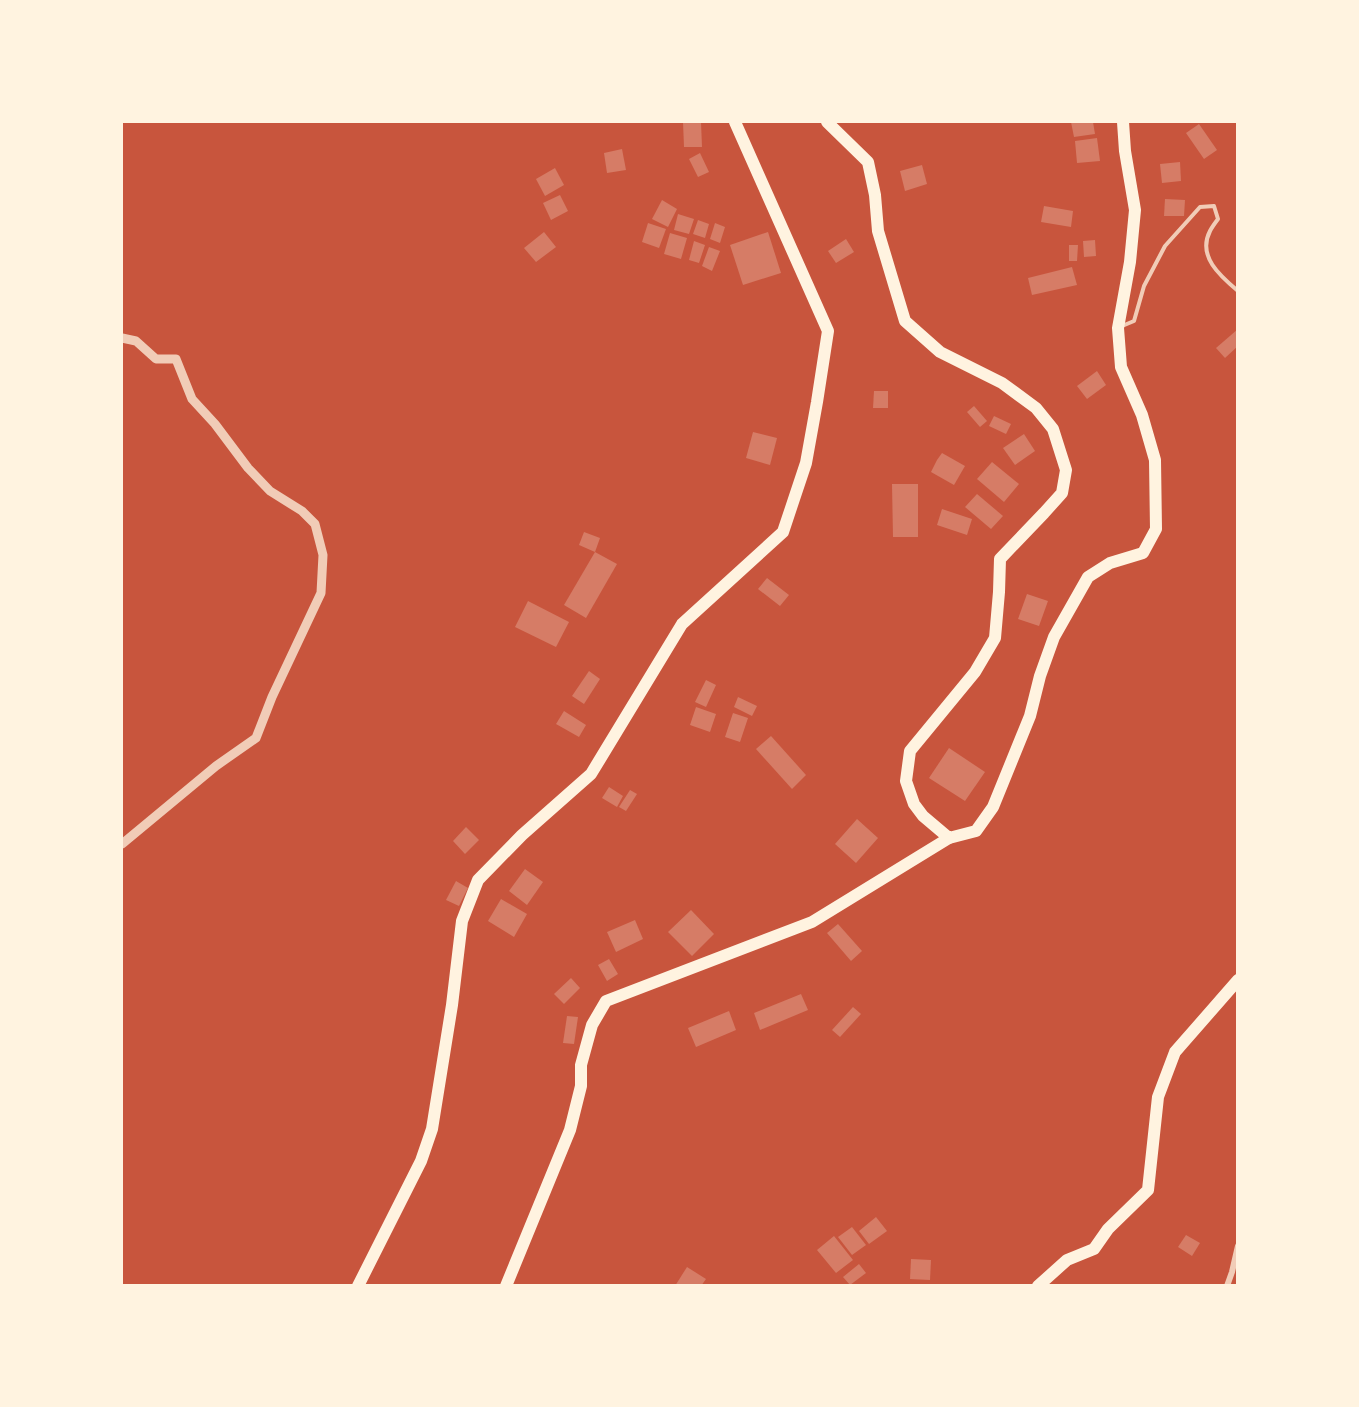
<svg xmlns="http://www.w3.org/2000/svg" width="1359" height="1407" font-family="'Titillium Web',sans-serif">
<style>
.building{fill:#d67c66}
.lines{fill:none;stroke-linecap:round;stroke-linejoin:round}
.service{stroke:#f1ccb7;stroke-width:4}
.minor{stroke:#f1ccb7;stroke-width:6}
.tertiary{stroke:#f1ccb7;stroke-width:9}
.primary{stroke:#fff3e0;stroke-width:12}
.trunk{stroke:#fff3e0;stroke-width:12}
</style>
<rect width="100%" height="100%" fill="#c8553d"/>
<g class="building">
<path d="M683,122H701L702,147H684Z"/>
<path d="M1071,122H1093L1095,134L1074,137Z"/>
<path d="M1199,124L1217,150L1204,159L1186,133Z"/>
<path d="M1097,138L1100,161L1077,163L1075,141Z"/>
<path d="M622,149L626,170L607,173L604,153Z"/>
<path d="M700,153L709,172L698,177L689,159Z"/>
<path d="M1180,162L1181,181L1162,183L1160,164Z"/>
<path d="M922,165L927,184L905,191L900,171Z"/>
<path d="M555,168L564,185L545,196L536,179Z"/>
<path d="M560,195L568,211L551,220L543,203Z"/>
<path d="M1165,199L1185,200L1184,216H1164Z"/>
<path d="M662,200L677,209L668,227L652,219Z"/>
<path d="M1044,206L1073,211L1071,227L1041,222Z"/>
<path d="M678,214L694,219L689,234L674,230Z"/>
<path d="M698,220L709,224L705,238L693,234Z"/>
<path d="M648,223L666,229L659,248L642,242Z"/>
<path d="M715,223L725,227L720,243L710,239Z"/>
<path d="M544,232L556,247L536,262L524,248Z"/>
<path d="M768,232L781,273L743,285L730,245Z"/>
<path d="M670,233L687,238L681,259L664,254Z"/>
<path d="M846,239L854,252L836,263L828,251Z"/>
<path d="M1095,240L1096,256L1084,257L1083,241Z"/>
<path d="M694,241L705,245L699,263L689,260Z"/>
<path d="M1069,245H1078L1077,261H1069Z"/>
<path d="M709,247L720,251L712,271L702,266Z"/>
<path d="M1072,267L1077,285L1032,295L1028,278Z"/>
<path d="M1238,329V346L1225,358L1216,348Z"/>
<path d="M1097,371L1106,385L1087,399L1077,386Z"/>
<path d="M874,391H888V408H873Z"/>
<path d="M974,406L987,421L980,427L967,412Z"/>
<path d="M994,416L1011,424L1006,434L989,426Z"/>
<path d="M753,432L777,438L770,465L746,458Z"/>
<path d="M1024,434L1035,451L1015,465L1003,448Z"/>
<path d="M942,453L965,466L954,485L931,472L937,460Z"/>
<path d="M992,462L1019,484L1004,502L977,479Z"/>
<path d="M892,484H918V537H893Z"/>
<path d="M977,494L1003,516L991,529L965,507Z"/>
<path d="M942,509L972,519L967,535L937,525Z"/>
<path d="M584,532L600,538L595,552L579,545Z"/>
<path d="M595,552L617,564L586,618L564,605Z"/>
<path d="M767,578L789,595L780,606L758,589Z"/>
<path d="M1027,594L1048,601L1039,626L1018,619Z"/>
<path d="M528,601L569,622L556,647L515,627Z"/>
<path d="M589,671L600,679L584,704L572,696Z"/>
<path d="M706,680L716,685L706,707L695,702Z"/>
<path d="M738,697L757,706L752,716L734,707Z"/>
<path d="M696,707L716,714L710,732L690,725Z"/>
<path d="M564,711L586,725L579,737L556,724Z"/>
<path d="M733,713L748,718L740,742L725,737Z"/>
<path d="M771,736L806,775L792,789L756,749Z"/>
<path d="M949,748L985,772L965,801L929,778Z"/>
<path d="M609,787L623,796L617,807L602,798Z"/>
<path d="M630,790L637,794L626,811L619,807Z"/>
<path d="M857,819L878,838L856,863L835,844Z"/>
<path d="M466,827L479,840L465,854L453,841Z"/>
<path d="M525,869L543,882L527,905L509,891Z"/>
<path d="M456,881L468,888L459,906L446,900Z"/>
<path d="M501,899L527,914L514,937L488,921Z"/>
<path d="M691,910L714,934L692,956L668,932Z"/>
<path d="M635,920L643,939L616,952L607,932Z"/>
<path d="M838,924L862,951L851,961L827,933Z"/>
<path d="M609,959L618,974L607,981L598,965Z"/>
<path d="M571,978L580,988L564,1004L554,994Z"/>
<path d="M801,994L808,1010L760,1030L754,1013Z"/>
<path d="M853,1007L861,1014L840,1037L832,1030Z"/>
<path d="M729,1011L736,1030L696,1047L688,1028Z"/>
<path d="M567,1016L578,1017L574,1044L563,1043Z"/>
<path d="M876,1217L887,1231L869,1244L859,1231Z"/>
<path d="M852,1227L866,1245L852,1255L838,1237Z"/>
<path d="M1186,1235L1200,1243L1192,1256L1178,1247Z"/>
<path d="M834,1236L853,1260L836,1273L817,1250Z"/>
<path d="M911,1259L931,1260L930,1280L910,1279Z"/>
<path d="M859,1264L866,1273L850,1285L843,1277Z"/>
<path d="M687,1267L706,1279L701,1286H675Z"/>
</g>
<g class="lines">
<path class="service" d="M1122,326L1134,321L1144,286L1165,246L1200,207L1214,206L1218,219C1215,223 1212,227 1210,231C1197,256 1220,276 1238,291"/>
<path class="minor" d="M1227,1286L1232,1272L1238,1246"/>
<path class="tertiary" d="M122,338L136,341L156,359H176L192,399L215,424L248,468L270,491L302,511L315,524L323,555L321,593L272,697L256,738L216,766L122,844"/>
<path class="primary" d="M506,1286L570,1130L581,1086V1065L592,1025L606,1001L812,922L949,838"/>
<g class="trunk">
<path d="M827,122L868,162L875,195L878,231L905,321L940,352L1002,383L1036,408L1053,429L1066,470L1062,493L1044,513L1000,559L999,592L995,638L975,672L910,751L906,781L914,804L923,816L949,838L976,831L993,807L1030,716L1040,676L1054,637L1088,577L1110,563L1143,553L1156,529L1155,460L1142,415L1121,367L1118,328L1130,262L1135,210L1125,151L1123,122"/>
<path d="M358,1286L421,1161L432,1129L452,1005L462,921L478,880L522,835L591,774L682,624L783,532L806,463L817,402L828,331L735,122"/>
<path d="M1038,1286L1067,1260L1094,1249L1108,1229L1148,1190L1158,1097L1175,1052L1238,980"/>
</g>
</g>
<rect width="1359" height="1407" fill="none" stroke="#fff3e0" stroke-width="246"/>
</svg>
